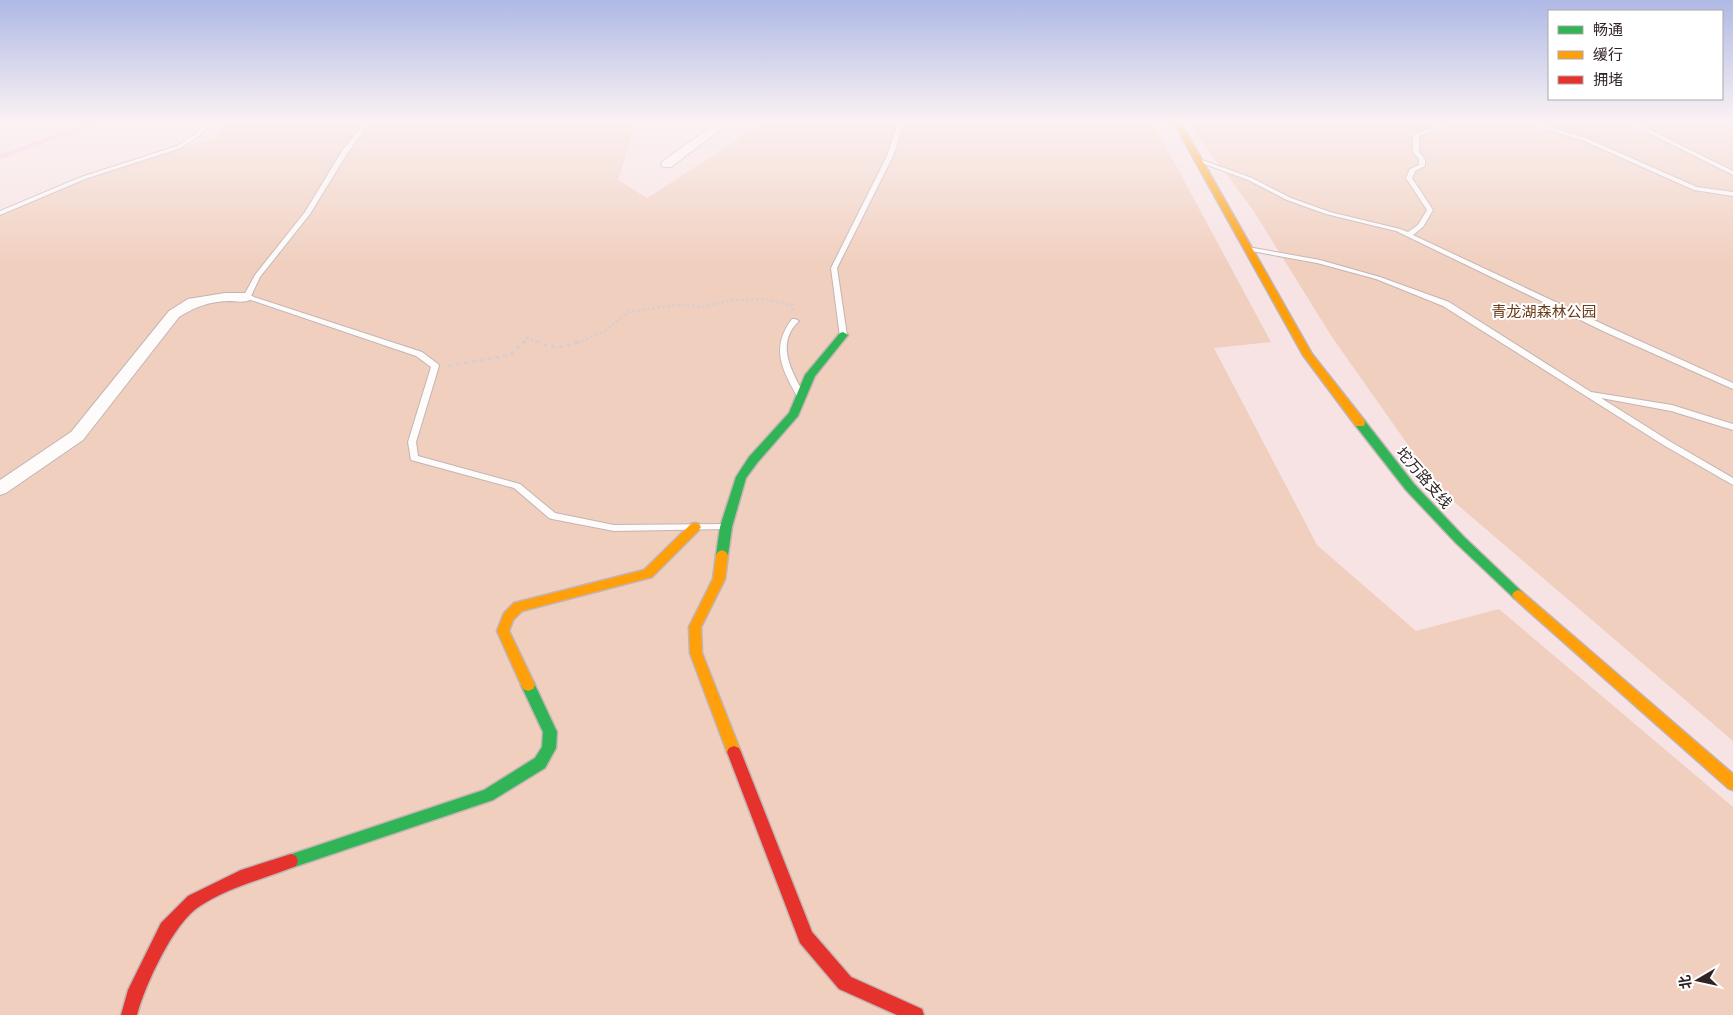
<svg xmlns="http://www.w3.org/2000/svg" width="1733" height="1015" font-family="Poppins,'Noto Sans SC',sans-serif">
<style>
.green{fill:#f0cfbe}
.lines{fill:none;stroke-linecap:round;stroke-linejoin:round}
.stream{stroke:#fac0e4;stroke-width:4.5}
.lane-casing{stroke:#c3b4b4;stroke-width:2}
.street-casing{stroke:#c3b4b4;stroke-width:2}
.fast-casing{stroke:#c3b4b4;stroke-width:3}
.slow-casing{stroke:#c3b4b4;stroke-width:3}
.jam-casing{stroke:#c3b4b4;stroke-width:3}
.path-far1{stroke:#d5cfd0;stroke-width:2.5;stroke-dasharray:2.5 2.5;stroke-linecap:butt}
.path{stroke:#d5cfd0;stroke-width:3;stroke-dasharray:4 4;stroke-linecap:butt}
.lane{fill:#fefbfb;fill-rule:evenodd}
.street{fill:#fefbfb;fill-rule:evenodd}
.fast{fill:#30b455;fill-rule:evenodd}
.slow{fill:#ff9f0a;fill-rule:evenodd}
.jam{fill:#e5322d;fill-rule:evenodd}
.labels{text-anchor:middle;stroke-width:4;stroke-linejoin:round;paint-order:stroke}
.park-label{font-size:15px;fill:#6a3b16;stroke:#fff}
.street-label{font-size:15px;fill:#302324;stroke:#fff}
</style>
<rect width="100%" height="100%" fill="#f7e3e4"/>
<g class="green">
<path d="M227,123H636L618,180L647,198L764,123H1153L1271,342L1214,348L1317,545L1416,631L1499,609L1733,807V1015H0V215L130,161L215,139Z"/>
<path d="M1188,123H1733V741L1439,489L1332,337L1253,210Z"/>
</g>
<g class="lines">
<path class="stream" d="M0,157L95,123"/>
<defs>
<g id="lane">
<path d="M206,123H212L199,136L181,148L85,179L0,215V211L81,177L177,146L195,134Z"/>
<path d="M364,123H370L348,152L310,214L260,277L251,296L422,352L438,364L439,366L416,442L418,456L520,484L555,513L614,525L723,524L726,525L727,527L726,529L614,531L552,519L549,518L514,488L411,460L408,442L431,367L416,356L245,298L243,297L255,275L305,212L342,151Z"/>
<path d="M898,123H904L893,156L837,268L847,335L843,337H840L831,268L887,156Z"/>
<path d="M1443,123H1451L1419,136V152L1425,159V166L1415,171L1412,178L1433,210L1423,227L1413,235L1611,328L1733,383V389L1605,332L1396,231L1326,214L1287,200L1248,180L1197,161L1202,160L1252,178L1291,198L1330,212L1400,229L1408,232L1418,225L1427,210L1406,178L1410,169L1419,165V159L1413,152V135Z"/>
<path d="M1526,123H1534L1586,138L1697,187L1733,192V196L1694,190L1582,140Z"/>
<path d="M1629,123H1636L1733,171V175Z"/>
<path d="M1248,247L1320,260L1380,277L1449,302L1591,392L1672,405L1733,424V430L1671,411L1601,398L1671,442L1733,478V485L1665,446L1443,306L1376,279L1317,263L1246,250L1245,249Z"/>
<path d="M792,319H795L799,321C796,324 793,327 791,331C779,352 795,377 805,396L801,399L798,398C782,369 770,348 792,319Z"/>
</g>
<g id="street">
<path d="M716,123H729L671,167H663L661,164L663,161Z"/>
<path d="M225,293H247L254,297C248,304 236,301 228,301C208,302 195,307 179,317L83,440L6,493L0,495V480L71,432L169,311L188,299Z"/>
</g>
<g id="fast">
<path d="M843,332L848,335L815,376L798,416L757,463L746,478L732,527L728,555L726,558H718L716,555L720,527L736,477L749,457L789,413L805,375L840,333Z"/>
<path d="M1360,419L1364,420L1414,484L1464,537L1522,592L1524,595L1522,598L1518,600L1514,598L1456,543L1406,490L1356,426L1355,423Z"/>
<path d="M528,679L533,681L557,732L556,748L545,768L493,800L291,868L286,866L284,861L286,856L484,790L535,758L542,747L543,732L521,685L523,681Z"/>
</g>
<g id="slow">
<path d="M1174,123H1181L1312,354L1364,420L1365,423L1364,426H1356L1303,355Z"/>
<path d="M695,523L699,524L701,527L699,530L652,577L522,611L513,620L509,631L535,685L533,689L528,691L523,689L497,631L504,613L514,603L644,570L691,524Z"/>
<path d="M722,550L726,552L728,555L725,579L701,627L702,653L741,752L739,756L734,758L729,756L727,752L690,653L689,627L713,579L716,555L718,552Z"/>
<path d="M1518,590L1522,592L1733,774V790L1728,788L1514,598L1512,595L1514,592Z"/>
</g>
<g id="jam">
<path d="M734,746L739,748L741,752L812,932L851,977L922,1009L924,1015H897L839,989L800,943L727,752L729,748Z"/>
<path d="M291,854L296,856L298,861L296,866C264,879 229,887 200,906C174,922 145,985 137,1015H121L128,990L161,923L188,896L241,870Z"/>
</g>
</defs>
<use href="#lane" class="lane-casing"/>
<use href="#street" class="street-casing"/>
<use href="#fast" class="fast-casing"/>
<use href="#slow" class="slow-casing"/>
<use href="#jam" class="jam-casing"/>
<g class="path-far1">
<path d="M523,343L528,338L539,343"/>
<path d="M577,343L605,331L628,312L682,304L699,307L733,300L763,299L792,305L793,311"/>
</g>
<g class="path">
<path d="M536,341C554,349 562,349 580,341"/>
<path d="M448,366L510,355L525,341"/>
</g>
<use href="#lane" class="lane"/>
<use href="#street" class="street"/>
<use href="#fast" class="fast"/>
<use href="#slow" class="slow"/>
<use href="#jam" class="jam"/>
</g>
<linearGradient id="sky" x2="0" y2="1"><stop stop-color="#afb9e6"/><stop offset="0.46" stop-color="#fbf2f3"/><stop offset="1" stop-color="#fbf2f3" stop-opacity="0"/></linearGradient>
<rect width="1733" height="265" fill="url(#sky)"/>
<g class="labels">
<g class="park-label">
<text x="1544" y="317">青龙湖森林公园</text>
</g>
<g class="street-label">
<text transform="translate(1424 478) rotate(49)" y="5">坨万路支线</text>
</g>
</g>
<rect x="1548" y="10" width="175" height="90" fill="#ffffff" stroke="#aca7a7"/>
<rect x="1558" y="26" width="25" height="8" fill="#30b455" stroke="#aca7a7"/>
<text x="1593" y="35" font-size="15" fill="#302324">畅通</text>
<rect x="1558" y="51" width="25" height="8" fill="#ff9f0a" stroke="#aca7a7"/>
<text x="1593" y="60" font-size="15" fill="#302324">缓行</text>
<rect x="1558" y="76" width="25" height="8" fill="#e5322d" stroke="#aca7a7"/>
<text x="1593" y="85" font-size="15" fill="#302324">拥堵</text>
<g transform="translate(1698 980) rotate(261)" stroke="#ffffff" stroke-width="4" paint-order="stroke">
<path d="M0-4L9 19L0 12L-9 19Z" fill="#302324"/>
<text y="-8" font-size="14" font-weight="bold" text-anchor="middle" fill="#302324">北</text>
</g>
</svg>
